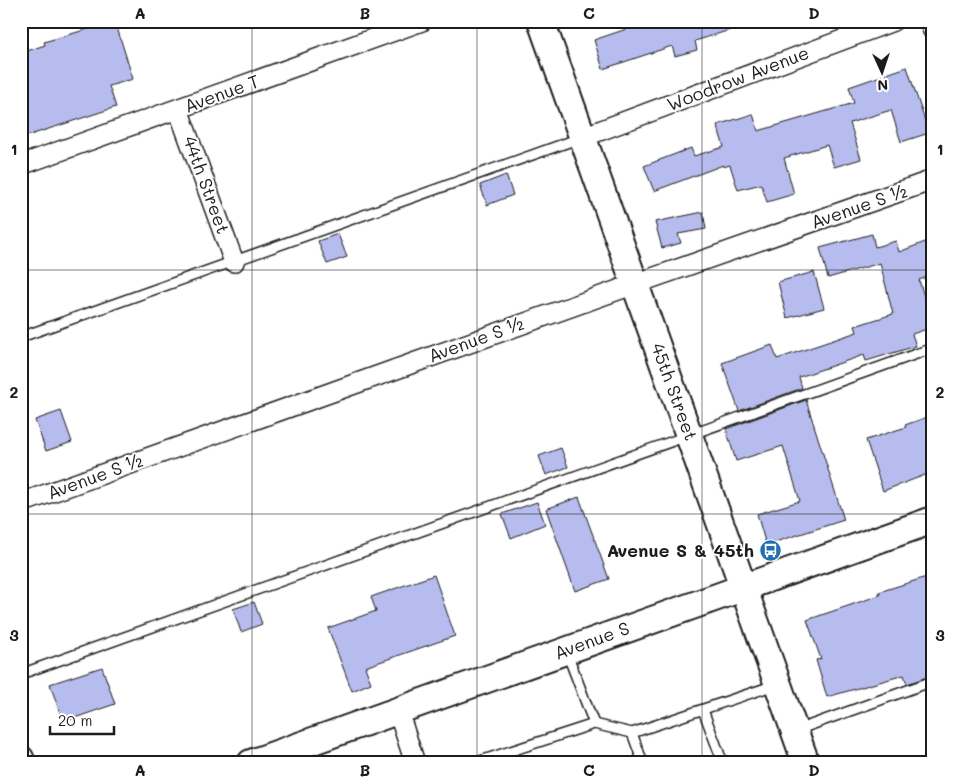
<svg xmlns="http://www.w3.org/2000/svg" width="954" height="784" font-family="Mali,sans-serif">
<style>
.building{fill:#b6bdee;stroke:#1c1c1c}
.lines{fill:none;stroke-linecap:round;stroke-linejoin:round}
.service-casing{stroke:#1c1c1c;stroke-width:12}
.minor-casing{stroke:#1c1c1c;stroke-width:22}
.tertiary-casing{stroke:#1c1c1c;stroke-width:28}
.secondary-casing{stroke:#1c1c1c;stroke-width:30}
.service{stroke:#fff;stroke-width:9}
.minor{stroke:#fff;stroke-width:19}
.tertiary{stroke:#fff;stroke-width:24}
.secondary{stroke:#fff;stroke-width:26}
.grid{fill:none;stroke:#1c1c1c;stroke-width:1;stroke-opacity:0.55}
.labels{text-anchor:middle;stroke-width:4;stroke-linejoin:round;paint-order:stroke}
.street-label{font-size:18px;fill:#1c1c1c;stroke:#fff}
.poi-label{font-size:18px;font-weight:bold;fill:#1c1c1c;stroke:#fff;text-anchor:end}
.neatline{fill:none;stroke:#1c1c1c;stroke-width:2}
.grid-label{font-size:16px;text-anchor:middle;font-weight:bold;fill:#1c1c1c}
</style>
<rect width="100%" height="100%" fill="#fff"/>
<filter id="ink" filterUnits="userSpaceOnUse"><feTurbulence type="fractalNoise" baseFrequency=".02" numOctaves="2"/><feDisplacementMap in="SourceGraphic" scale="10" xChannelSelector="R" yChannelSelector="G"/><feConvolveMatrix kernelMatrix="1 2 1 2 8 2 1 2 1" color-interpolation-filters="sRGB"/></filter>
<g filter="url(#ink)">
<g class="building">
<path d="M115,21L133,79L109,86L116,107L21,138V53L45,45L44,42Z"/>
<path d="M650,21H746V25L695,41L697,50L675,56L672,46L603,69L594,40Z"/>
<path d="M907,67L929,133L901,142L891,110L850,123L861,159L834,167L827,145L784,158L794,194L767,202L761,184L738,190L730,165L723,167V165L654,191L644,166L691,148L694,156L724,147L717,125L753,114L758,131L854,103L849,87Z"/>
<path d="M506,175L513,195L487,205L480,185Z"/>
<path d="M703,212L706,229L678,234L681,243L662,248L655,222Z"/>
<path d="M338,234L347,257L327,264L318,241Z"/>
<path d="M872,234L875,247L896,241L899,252L933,239V275L919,280L933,327L912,334L916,346L866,361L864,355L799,377L802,388L739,411L722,363L772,345L777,359L857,332L855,326L893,314L880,263L828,278L820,248Z"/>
<path d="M814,272L824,308L787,318L778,282Z"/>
<path d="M806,400L844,520L766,545L757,514L800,501L783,446L736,461L726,429Z"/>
<path d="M61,411L72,442L46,451L35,420Z"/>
<path d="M933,415V472L883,491L866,440L906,427L905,425Z"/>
<path d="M561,448L568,467L546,475L539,456Z"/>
<path d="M579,497L609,579L575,591L546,509Z"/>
<path d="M537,502L545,524L511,538L502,514Z"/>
<path d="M434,575L455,636L365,667L371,683L352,691L328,628L376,611L371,597Z"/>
<path d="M933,575V675L907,684L904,675L827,697L816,660L821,659L807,620L880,595L879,592Z"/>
<path d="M254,602L262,624L241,632L233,609Z"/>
<path d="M102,667L115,704L63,722L50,684Z"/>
</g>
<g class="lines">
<defs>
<g id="service">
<path d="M21,337L580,138"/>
<path d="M567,653L594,724"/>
<path d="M21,674L933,348"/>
<path d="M703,710L723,763"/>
<path d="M797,730L933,681"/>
<path d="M474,763L594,724L632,733"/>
<path d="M643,763L632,733L775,685"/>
</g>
<g id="minor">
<path d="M929,21L933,31"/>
<path d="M178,109L234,262"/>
<path d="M583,137L893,21"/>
<path d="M21,165L422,21"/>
<path d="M21,503L635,284L933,180"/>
<path d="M398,711L415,763"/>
</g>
<path id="tertiary" d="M21,758L23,763"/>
<g id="secondary">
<path d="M541,21L806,763"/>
<path d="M251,763L933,520"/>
</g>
</defs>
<use href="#service" class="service-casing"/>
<use href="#minor" class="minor-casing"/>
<use href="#tertiary" class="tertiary-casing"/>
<use href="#secondary" class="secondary-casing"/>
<use href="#service" class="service"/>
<use href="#minor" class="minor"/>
<use href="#tertiary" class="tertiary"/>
<use href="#secondary" class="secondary"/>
</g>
</g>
<path class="grid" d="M252,21V763M477,21V763M702,21V763M21,270H933M21,514H933"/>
<defs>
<symbol id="bus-disc" viewBox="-11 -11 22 22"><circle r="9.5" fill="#1f6fb2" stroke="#fff"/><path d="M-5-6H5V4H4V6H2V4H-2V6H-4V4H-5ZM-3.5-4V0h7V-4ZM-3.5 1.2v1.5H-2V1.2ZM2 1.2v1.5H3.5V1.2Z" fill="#fff"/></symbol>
</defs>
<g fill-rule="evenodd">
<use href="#bus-disc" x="758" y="538" width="25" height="25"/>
</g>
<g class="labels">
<g class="street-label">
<text transform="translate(738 79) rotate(-21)" y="6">Woodrow Avenue</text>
<text transform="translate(222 94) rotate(-20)" y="6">Avenue T</text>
<text transform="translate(206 185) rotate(70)" y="6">44th Street</text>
<text transform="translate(859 207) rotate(-19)" y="6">Avenue S ½</text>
<text transform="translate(476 340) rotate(-20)" y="6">Avenue S ½</text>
<text transform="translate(674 392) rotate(70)" y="6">45th Street</text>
<text transform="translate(95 477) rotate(-20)" y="6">Avenue S ½</text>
<text transform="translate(592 641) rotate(-20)" y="6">Avenue S</text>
</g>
<g class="poi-label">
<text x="754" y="557">Avenue S &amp; 45th</text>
</g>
</g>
<rect width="954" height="784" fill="none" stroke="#fff" stroke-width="55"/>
<g transform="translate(882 72) rotate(177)" stroke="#ffffff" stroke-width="4" paint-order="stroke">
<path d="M0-4L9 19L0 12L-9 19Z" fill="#1c1c1c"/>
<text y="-8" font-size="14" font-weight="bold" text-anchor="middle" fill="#1c1c1c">N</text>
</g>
<path d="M50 726v8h64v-8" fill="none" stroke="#1c1c1c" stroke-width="2.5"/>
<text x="58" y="726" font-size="15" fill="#1c1c1c" stroke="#ffffff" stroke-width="4" paint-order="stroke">20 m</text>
<rect x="28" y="28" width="898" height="728" class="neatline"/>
<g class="grid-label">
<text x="140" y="19">A</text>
<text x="365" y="19">B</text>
<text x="589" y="19">C</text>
<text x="814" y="19">D</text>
<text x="14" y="155">1</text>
<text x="940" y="155">1</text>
<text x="14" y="398">2</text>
<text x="940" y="398">2</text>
<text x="14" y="641">3</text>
<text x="940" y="641">3</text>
<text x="140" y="776">A</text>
<text x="365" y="776">B</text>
<text x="589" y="776">C</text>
<text x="814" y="776">D</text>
</g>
</svg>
